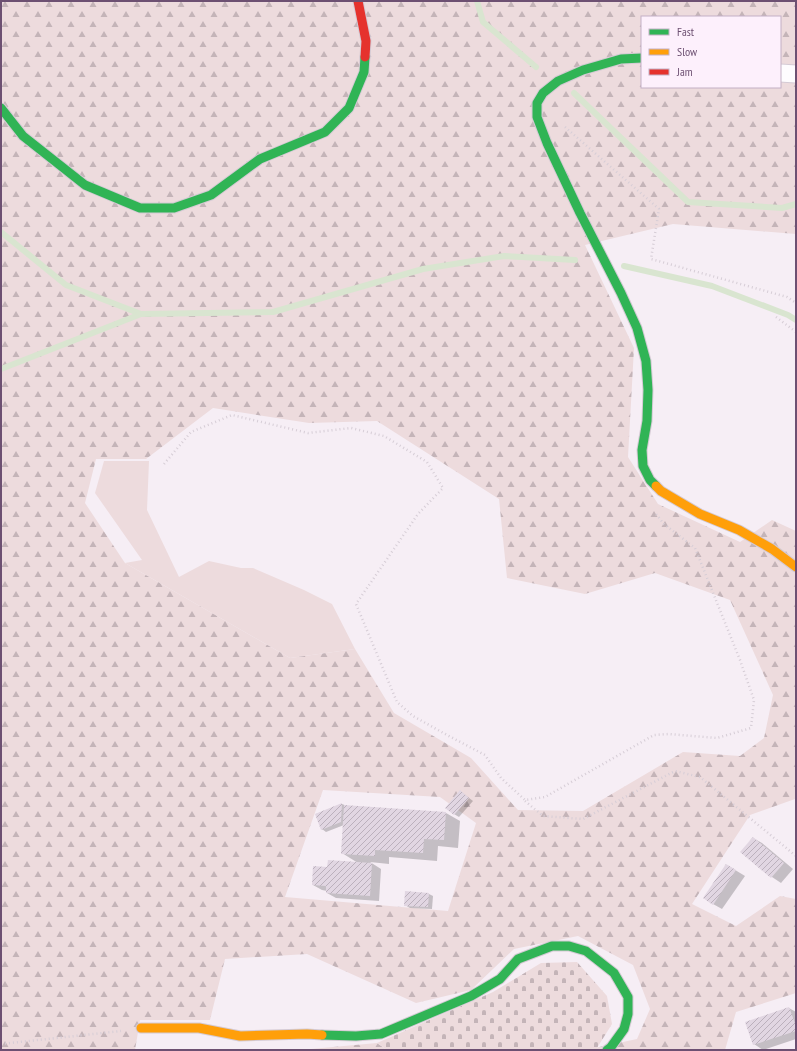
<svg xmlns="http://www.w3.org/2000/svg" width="797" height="1051" font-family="'PT Sans Narrow',sans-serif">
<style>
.grass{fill:#eddbdd}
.forest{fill:url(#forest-firs);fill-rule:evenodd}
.cemetery{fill:url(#cemetery-stones)}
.shadow{fill:#0003}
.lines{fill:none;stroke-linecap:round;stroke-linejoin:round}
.stream{stroke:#d9e5d0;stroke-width:6}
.building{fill:url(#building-hatch)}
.street-casing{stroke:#d5cbd5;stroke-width:19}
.fast-casing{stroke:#d4cad4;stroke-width:11}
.slow-casing{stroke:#d4cad4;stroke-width:11}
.jam-casing{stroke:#d4cad4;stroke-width:11}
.path{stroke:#d6cdd6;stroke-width:2.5;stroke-dasharray:1 3;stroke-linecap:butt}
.street{stroke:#fefcfe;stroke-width:17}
.fast{stroke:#30b455;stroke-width:9}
.slow{stroke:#ff9f0a;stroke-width:9}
.jam{stroke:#e5322d;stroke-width:9}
</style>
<defs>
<pattern id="forest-firs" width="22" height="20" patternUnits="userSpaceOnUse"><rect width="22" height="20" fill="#eddbdd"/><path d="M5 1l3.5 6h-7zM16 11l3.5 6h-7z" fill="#c4b4b8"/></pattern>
<pattern id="cemetery-stones" width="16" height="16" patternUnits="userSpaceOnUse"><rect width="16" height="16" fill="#eddbdd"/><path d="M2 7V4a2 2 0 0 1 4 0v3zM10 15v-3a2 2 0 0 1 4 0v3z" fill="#c4b4b8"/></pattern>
<pattern id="building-hatch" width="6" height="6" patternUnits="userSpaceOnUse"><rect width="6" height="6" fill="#e1d6e2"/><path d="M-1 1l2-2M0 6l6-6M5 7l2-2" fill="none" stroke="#bbb0bc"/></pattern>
</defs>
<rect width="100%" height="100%" fill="#f6eef5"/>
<path class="grass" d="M104,461H149L147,510L179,577L209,561L241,568H253L304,590L332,604L355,649L290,658L125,563L142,560L95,493Z"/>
<g class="forest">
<path d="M1,1H796V234L673,224L585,245L634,348L628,457L658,504L740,542L772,520L796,531V790L795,799L750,815L692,904L736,926L780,896L796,899V993L736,1012L725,1050H585L637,1039L650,1009L633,965L578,936L514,949L471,990L416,1003L307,954L225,959L210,1020H140L135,1050H1ZM642,17H780V87H642ZM213,408L309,423L377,421L499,499L507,578L585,594L655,573L730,600L773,695L764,738L740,756L683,752L583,811L518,810L471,758L394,713L355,649L290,658L125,563L85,503L96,459H146ZM323,790L440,797L476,823L448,911L285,897Z"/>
<path d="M377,1043L387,1050H300Z"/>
</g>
<path class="cemetery" d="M577,962L607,996L612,1024L597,1048L585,1050H387L377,1043L493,992L541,963Z"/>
<g class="shadow">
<path d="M460,791L473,801L459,817L454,814Z"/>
<path d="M342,804L347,806L446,813L460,821L458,848L438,846L437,861L389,857V864L370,862L381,869L379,901L336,898L327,893V891L322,890L313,885L358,863L342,853L344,825L326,832L322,829L316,814Z"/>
<path d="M753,838L762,843L793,869L781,883L772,877Z"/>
<path d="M727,865L745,876L722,909L713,904Z"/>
<path d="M406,892L429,894L433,896L432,909L410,908L405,905Z"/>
<path d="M789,1008L796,1012V1039L763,1050L754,1044Z"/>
</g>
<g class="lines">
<g class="stream">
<path d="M477,1L483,22L536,67"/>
<path d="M574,93L688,202L782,208L796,204"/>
<path d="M1,232L66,285L141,314"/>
<path d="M624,266L712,286L788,315L796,320"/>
<path d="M1,369L141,314L273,312L423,269L504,256L575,260"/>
</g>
</g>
<g class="building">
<path d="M460,790L469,798L454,815L445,808Z"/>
<path d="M342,803L341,822L321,830L315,814Z"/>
<path d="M344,805L446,812L444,840L424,839L423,853L375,850V856L341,854Z"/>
<path d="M753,837L784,863L771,878L740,852Z"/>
<path d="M328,860L372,863L370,896L326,893V886L312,885L313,866L327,867Z"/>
<path d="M726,864L736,870L713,905L703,898Z"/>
<path d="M405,891L429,893L428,907L404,906Z"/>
<path d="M789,1007L796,1026V1031L753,1045L745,1022Z"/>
</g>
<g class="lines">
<defs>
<path id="street" d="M780,73L796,74"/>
<g id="fast">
<path d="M642,58L621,59L583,70L558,81L543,93L537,103V117L547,143L580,213L621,293L637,328L646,361L648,390L647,421L642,450L643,466L650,480L656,486"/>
<path d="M1,108L23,136L85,185L140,208H174L211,195L260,159L325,132L349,108L364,72L365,57"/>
<path d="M322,1035L356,1036L381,1034L471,996L500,979L518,959L552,946H569L586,951L614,973L628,997V1014L624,1029L611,1047L607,1050"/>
</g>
<g id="slow">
<path d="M656,486L661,491L700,514L739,530L772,549L796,567"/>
<path d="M141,1028H199L240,1036L307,1034L322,1035"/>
</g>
<path id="jam" d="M358,1L366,41L365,57"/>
</defs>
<use href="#street" class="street-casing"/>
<use href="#fast" class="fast-casing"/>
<use href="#slow" class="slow-casing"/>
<use href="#jam" class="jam-casing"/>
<g class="path">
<path d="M565,127L659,209L651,259L787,297L796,303"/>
<path d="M776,317L796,332"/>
<path d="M164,464L191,432L232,415L308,433L351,428L384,436L427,462L443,488L418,514L356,604L397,702L413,716L447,735L485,755L501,778L525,800L545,797L654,735L669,734L717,738L751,728L754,700L740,660L695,548L664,524L656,514"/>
<path d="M525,801L543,816L583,819L675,771L700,777L796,856"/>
<path d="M1,1044L121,1031"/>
</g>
<use href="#street" class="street"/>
<use href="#fast" class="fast"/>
<use href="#slow" class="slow"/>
<use href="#jam" class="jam"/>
</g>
<rect width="797" height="1051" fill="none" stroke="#6d5072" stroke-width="4"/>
<rect x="641" y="16" width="140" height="72" fill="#fdf0fc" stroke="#c3b0c5"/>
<rect x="649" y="29" width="20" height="6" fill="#30b455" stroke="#c3b0c5"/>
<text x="677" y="36" font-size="12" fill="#6d5072">Fast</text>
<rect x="649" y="49" width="20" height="6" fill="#ff9f0a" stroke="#c3b0c5"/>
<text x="677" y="56" font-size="12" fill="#6d5072">Slow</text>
<rect x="649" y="69" width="20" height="6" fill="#e5322d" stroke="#c3b0c5"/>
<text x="677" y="76" font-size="12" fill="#6d5072">Jam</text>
</svg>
